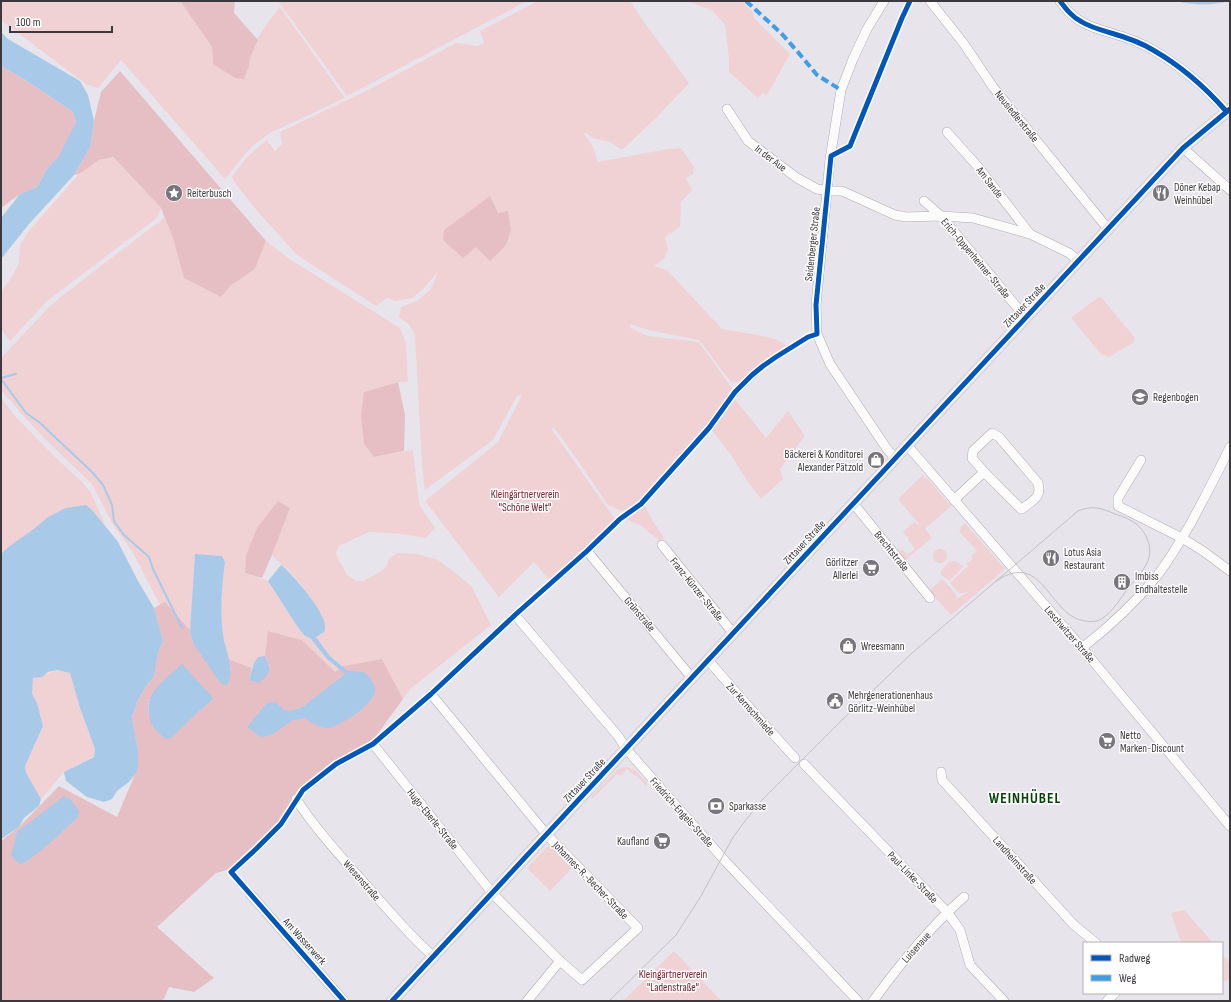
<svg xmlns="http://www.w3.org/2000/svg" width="1231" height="1002" font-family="'Sofia Sans Condensed',sans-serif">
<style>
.green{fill:#f0d2d5}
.forest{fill:#e5bfc4;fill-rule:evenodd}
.water{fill:#a8c9e8}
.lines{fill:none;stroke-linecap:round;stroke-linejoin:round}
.stream{stroke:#a8c9e8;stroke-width:2}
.minor-casing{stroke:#afacb2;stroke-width:10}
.major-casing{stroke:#c5c2c6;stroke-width:12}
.minor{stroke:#fcfbfc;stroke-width:9}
.major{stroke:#e9e3e8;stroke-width:11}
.tram{stroke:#c2c0c2;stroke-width:1}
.quiet{stroke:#3f9ee3;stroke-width:4;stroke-dasharray:8 4;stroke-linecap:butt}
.cycleway-casing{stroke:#fff;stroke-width:8}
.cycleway{stroke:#0057b8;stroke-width:5}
.labels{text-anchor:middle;stroke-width:3;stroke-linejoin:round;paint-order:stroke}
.street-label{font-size:11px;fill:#3b383e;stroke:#fff}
.poi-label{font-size:11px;fill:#3b383e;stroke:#fff;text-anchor:start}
.park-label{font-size:11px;fill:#6e222a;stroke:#fff}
.district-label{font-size:15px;font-weight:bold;letter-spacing:1px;fill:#073f08;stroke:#fff}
</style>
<rect width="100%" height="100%" fill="#e8e4ec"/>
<g class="green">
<path d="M1,1H180L212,47L213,64L249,66C250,45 267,23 280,7L345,98L270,133L251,147L225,179L121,60L98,88L87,85L1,20Z"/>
<path d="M278,1H527L347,96Z"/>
<path d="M538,1H630L639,15L689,83L656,118L622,150L610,142L593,138L586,133L584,134L593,147L598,162L668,149L681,148L694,167L693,174L686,178L692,190L681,202L680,227L665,237L668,249L664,259L654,266L667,270L722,329L763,336L777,340L788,346L756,367L739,383L730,381L699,340L648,330L630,324V328L648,336L699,342L734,391C717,414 701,439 681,459C676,464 670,468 665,473C651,487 641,504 622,511L608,505L567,445L553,427L552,430L615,519L585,551L550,581L534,562L499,597L425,501L498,442L522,395L517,396L493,440L425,490L422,466L415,337C411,326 409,323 399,318L401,307L417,301L431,289L438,272L422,290L412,298L396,301L387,298L376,306L297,255L258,212L235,183L232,177C242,162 253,150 267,140L275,151L282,144L280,132L370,89L456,43L477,46L484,43L480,31Z"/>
<path d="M686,1H742L753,12L754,18L790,54L767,95L762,93L758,98L729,72V60L725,25L713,11Z"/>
<path d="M112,157L161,208L157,218L47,301L10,341L1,329V292L11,278L19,263L20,245L28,232L79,174L99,160Z"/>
<path d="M165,217L173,238L230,286L255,269L266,241L288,258L400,328L406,344L408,382H398L364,392L374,457L413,450L419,504L435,528L426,538L402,534L369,532L339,546L337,550L336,554L347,575L357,581H363L380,572L386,567L389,559L397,553L417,554L438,560L458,575L472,587L491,625L410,689L403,699L382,659L343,666L330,656L316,637L325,625C316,605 304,586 288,570C283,565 277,561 272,555L290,508L278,501L257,529L246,555L245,573L268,581L299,629L305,636L310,638L327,659L339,669L335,673L302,640L268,631L265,656L258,658L254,663L252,668L228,659L224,639L220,612L225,562L222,556L195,555L190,630L165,602L160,605L132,551L113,525L92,484L45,439L19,411L1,390V358L49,307L63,295Z"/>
<path d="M1100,296L1135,338L1133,343L1109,357L1101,354L1071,318Z"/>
<path d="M1,398L16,417L55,457L83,483L91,493L106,527L118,542L1,596Z"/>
<path d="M734,398L766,438L788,411L805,436L780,469L783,479L761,499L748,482L731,455L711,429Z"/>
<path d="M923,475L924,476L923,478L924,479L927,478L951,506L925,529L932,538L905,560L898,552L902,549L907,555L915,549L908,540L909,539L903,532L915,522L918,525L919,524L898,499Z"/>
<path d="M644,503L651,518L664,538L660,541L640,525L623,518L640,508Z"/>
<path d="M965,523L1005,569L951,615L929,591L942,579C947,585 955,590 956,597L958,598L971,591L964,593H959L950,583L968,566L966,564L973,559L971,556L977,551L959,531L961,529L960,528Z"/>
<circle cx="940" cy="556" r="7"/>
<path d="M953,561C957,561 961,563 963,567L950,580H948L941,575V571L949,562Z"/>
<path d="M57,670L70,673L80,708L95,749L94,756L64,772L41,799L26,773L25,766L43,726L37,703L32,694L33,678C43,677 48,672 57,670Z"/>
<path d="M627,767L635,770L647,783V785L646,786L637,776H635L627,769L620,776L617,774L592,799L591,797L618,769Z"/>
<path d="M549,845L572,868L550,891L527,868Z"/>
<path d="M1184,910L1213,943H1181L1171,913Z"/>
<path d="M673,952L676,953L721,1001H623Z"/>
<path d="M1222,954L1230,963V979L1222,982Z"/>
</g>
<g class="forest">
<path d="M180,1H235L234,13L258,40L250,58L249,66L244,79L235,78L213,64L212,47Z"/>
<path d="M1,66L27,81L73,112L76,122L70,136L59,156L47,169L37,187L20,194L1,208Z"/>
<path d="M120,71L266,241L255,269L230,286L221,297L184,278L173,238L161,208L113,157L99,160L79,174L74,175L90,147L94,121L101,92Z"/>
<path d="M490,196L498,213L508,211L511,230L506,245L490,261L476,247L463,258L443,240L444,230Z"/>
<path d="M398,382L405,415L404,451L374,457L364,444L361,415L364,392Z"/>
<path d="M278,501L290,508L272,555L262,578L245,573L246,555L257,528Z"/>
<path d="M165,602L190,630L193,643L231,670L228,659L252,668L249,680L270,669L265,656L268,631L302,640L335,672L343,666L382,659L403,699L371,743L335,764L302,789L292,798L280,823L230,869L216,873L157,927L214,978L194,992L169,987L164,999L159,1001H1V841L19,827L59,786L117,817L138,767V751L132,719L137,702L146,686L154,677L158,653L163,641L154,608ZM345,674L304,718L302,708ZM149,699L208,704L201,708L149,716L148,707Z"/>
</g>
<g class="water">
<path d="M1176,1H1229C1212,6 1193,5 1176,1Z"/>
<path d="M1,32L8,39L80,81L88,95L94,121L90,147L74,175L29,224L1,259V218L20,194L37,187L47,169L59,156L76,122L73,112L27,81L1,66Z"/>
<path d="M86,505L92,510L118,542L138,581L154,608L163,641L158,653L154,677L146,686L137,702L132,718L138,751V767L136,773L129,782L117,791L112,799L104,802L87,797L66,781L64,772L94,757L95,749L80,708L70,673L57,670L48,672L42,677L33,678L32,694L37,703L43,726L25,766L26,773L41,799L39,806L24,818L19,827L1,839V554L11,545L34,529L48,517L66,508Z"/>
<path d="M195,554L222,556L225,562C222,588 219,614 224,640C227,654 235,672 227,685L221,684L193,643L190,630Z"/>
<path d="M281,565C292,573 325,612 325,626C325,628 325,630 324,632L316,637L330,656L348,671L365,672C369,677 375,683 375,690C376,703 339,728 326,728C318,727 310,722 304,718L293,720L271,735L261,737L247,727L267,703L276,702L284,710L290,711L301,708L345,674L327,659L310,638L305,636L299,629L268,581Z"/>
<path d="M265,656L270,669L265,678L259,683L249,680L254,663L258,657Z"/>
<path d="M182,664L213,698L208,704L201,709L171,738L166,739C157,732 150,726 149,714C148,709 148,703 150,698C155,686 172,673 182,664Z"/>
<path d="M64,796L71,800L79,811L78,817C60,833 43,852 21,864L16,861L11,855L17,832Z"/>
</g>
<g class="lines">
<g class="stream">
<path d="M1,378L16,374"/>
<path d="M1,379L26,413L39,422L92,472L103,485L112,505L114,521L123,534L149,557L153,569L182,628"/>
</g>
<defs>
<g id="minor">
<path d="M884,1L867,29L853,59L841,90L830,159L816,305L817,334L830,364L887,449L895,458"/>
<path d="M930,1L964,44L993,87L1108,229"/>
<path d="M1060,1C1066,9 1072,17 1082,22C1090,27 1101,30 1111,33C1125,37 1140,42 1153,50C1181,66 1205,87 1226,111"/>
<path d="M727,109L748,141L797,178L817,189L828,191H842L895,215L906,217L941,216L973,218L1030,234L1069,253L1079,261"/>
<path d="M947,132L979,168L1030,234"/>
<path d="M1183,148L1230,190"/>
<path d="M924,201L941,216L1026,318"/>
<path d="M907,445L1082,648L1230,826"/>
<path d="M1141,460L1118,498V506L1182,538L1203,551L1230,571"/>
<path d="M954,500L984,472L972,458L973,451L992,433L999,437L1038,483C1042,498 1033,500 1022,509H1021L984,472"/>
<path d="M853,503L930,598"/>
<path d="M662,545L733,633"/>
<path d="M587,551L692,678"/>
<path d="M515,615L618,736L627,750L726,862L858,1001"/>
<path d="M1082,648C1109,627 1134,604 1156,577C1170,560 1180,541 1191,523C1204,498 1218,473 1230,447"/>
<path d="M708,660L754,713L795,758"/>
<path d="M373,744L493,894L560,961L582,980L638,928L547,835L431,694"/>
<path d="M804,764L947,912L960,930L970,965L1004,1001"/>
<path d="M941,772L942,780L1074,925L1096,943"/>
<path d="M296,799C317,831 343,859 368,887C389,911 410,936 434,957"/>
<path d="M251,895L344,1001"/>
<path d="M527,1001L560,961"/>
<path d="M873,1001C900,964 929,928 964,897"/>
<path d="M1107,1001L1115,993"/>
</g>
<path id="major" d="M392,1001L1183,148L1230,109"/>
</defs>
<use href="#minor" class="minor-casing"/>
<use href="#major" class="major-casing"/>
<use href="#minor" class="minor"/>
<use href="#major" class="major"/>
<path class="tram" d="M609,1001L676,935L701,896L732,839L742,825L761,801L841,721L912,653L1078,511C1093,505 1101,508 1115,514C1120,516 1125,517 1130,520C1144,527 1154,545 1148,561C1144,570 1135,580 1128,588C1121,598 1113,611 1103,618C1097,622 1091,622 1085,621C1048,616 1044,549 996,581"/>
<path class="quiet" d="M746,1L781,33L797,51L817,75L841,90"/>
<defs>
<g id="cycleway">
<path d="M1060,1C1066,9 1072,17 1082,22C1090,27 1101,30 1111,33C1125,37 1140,42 1153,50C1181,66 1205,87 1226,111"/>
<path d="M344,1001L231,872L256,849L281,824L303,790L336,764L373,744L431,694L515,615L587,551L620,519L641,504L709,428L735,392L752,375L763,366L776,357L808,337L817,334L816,305L831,156L850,146L902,18L910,1"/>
<path d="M392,1001L1183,148L1230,109"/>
</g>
</defs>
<use href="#cycleway" class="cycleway-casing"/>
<use href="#cycleway" class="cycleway"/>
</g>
<defs>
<symbol id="sight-disc" viewBox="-11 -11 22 22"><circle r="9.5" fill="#78747b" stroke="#fff"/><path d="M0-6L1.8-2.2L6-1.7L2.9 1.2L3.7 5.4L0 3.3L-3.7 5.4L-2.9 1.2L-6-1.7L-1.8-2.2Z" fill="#fff"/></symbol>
<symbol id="restaurant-disc" viewBox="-11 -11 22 22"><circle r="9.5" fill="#78747b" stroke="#fff"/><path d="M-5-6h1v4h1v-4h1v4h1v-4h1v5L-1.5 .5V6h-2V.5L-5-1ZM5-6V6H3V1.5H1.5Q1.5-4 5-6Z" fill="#fff"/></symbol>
<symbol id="school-disc" viewBox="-11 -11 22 22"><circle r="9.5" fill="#78747b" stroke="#fff"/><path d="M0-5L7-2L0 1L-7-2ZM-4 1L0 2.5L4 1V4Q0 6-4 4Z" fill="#fff"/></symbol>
<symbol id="shop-disc" viewBox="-11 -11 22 22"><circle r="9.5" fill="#78747b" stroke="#fff"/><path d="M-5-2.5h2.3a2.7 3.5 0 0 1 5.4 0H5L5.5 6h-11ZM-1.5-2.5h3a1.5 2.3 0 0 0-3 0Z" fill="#fff"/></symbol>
<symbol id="supermarket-disc" viewBox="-11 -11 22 22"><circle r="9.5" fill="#78747b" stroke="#fff"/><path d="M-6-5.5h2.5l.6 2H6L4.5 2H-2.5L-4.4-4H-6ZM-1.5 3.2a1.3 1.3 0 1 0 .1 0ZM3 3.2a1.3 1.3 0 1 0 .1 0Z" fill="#fff"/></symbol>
<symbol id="building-disc" viewBox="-11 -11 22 22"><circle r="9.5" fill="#78747b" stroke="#fff"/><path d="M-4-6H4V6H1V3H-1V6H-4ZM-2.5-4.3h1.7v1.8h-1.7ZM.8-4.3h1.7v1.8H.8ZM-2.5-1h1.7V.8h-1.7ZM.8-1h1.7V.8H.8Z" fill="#fff"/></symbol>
<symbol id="civic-disc" viewBox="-11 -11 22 22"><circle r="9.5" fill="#78747b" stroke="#fff"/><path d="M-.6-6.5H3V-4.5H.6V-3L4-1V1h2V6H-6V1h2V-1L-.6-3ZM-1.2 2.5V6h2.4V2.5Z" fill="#fff"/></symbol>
<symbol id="bank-disc" viewBox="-11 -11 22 22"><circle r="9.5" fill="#78747b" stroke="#fff"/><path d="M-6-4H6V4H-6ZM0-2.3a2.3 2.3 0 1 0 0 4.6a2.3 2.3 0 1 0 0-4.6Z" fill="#fff"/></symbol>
</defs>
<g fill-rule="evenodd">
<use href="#sight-disc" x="164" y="183" width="20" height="20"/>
<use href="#restaurant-disc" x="1151" y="183" width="20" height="20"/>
<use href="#school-disc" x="1130" y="387" width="20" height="20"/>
<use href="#shop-disc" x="866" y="450" width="20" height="20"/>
<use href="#restaurant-disc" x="1041" y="548" width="20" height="20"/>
<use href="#supermarket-disc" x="861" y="558" width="20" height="20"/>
<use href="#building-disc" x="1112" y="572" width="20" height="20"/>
<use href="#shop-disc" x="838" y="636" width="20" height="20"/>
<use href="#civic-disc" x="825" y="691" width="20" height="20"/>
<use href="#supermarket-disc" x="1097" y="731" width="20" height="20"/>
<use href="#bank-disc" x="706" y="796" width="20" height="20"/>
<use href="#supermarket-disc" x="652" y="831" width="20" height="20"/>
</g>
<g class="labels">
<g class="street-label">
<text transform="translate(1017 116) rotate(51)" y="4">Neusiedlerstraße</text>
<text transform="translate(771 158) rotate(37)" y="4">In der Aue</text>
<text transform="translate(990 182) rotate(52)" y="4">Am Sande</text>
<text transform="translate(812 244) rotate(-84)" y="4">Seidenberger Straße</text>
<text transform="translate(976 258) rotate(50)" y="4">Erich-Oppenheimer-Straße</text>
<text transform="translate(1024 305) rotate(-47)" y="4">Zittauer Straße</text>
<text transform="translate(804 542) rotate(-47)" y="4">Zittauer Straße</text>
<text transform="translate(892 551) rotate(51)" y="4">Brechtstraße</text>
<text transform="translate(697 589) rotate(51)" y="4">Franz-Künzer-Straße</text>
<text transform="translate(640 614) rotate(50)" y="4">Grünstraße</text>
<text transform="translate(1070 634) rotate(49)" y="4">Leschwitzer Straße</text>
<text transform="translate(751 709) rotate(48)" y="4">Zur Kernschmiede</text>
<text transform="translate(584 780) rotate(-47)" y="4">Zittauer Straße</text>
<text transform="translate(682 812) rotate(48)" y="4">Friedrich-Engels-Straße</text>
<text transform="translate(433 819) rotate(51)" y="4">Hugo-Eberle-Straße</text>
<text transform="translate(1015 860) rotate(48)" y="4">Landheimstraße</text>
<text transform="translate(913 877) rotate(46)" y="4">Paul-Linke-Straße</text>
<text transform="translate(362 880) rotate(49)" y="4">Wiesenstraße</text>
<text transform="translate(591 880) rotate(46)" y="4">Johannes-R.-Becher-Straße</text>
<text transform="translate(305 941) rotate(48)" y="4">Am Wasserwerk</text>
<text transform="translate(916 947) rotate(-48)" y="4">Luisenaue</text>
</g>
<g class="poi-label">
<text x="1174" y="191">Döner Kebap<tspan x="1174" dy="13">Weinhübel</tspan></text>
<text x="187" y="197">Reiterbusch</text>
<text x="1153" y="401">Regenbogen</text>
<text x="863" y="458" text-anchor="end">Bäckerei &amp; Konditorei<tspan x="863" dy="13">Alexander Pätzold</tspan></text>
<text x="1064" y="556">Lotus Asia<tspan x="1064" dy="13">Restaurant</tspan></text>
<text x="858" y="566" text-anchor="end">Görlitzer<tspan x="858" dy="13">Allerlei</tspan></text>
<text x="1135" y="580">Imbiss<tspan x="1135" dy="13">Endhaltestelle</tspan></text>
<text x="861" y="650">Wreesmann</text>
<text x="848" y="699">Mehrgenerationenhaus<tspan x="848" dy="13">Görlitz-Weinhübel</tspan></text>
<text x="1120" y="739">Netto<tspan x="1120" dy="13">Marken-Discount</tspan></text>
<text x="729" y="810">Sparkasse</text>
<text x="649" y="845" text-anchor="end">Kaufland</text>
</g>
<g class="park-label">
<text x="525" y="498">Kleingärtnerverein<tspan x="525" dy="13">"Schöne Welt"</tspan></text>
<text x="673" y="978">Kleingärtnerverein<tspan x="673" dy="13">"Ladenstraße"</tspan></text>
</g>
<g class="district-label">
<text x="1025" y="803">WEINHÜBEL</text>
</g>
</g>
<rect width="1231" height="1002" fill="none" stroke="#3b383e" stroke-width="4"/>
<rect x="1083" y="942" width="140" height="52" fill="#ffffff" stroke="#b1afb2"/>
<rect x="1091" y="955" width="20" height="6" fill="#0057b8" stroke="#b1afb2"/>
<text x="1119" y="962" font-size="12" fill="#3b383e">Radweg</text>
<rect x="1091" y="975" width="20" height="6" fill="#3f9ee3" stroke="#b1afb2"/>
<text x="1119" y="982" font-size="12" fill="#3b383e">Weg</text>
<path d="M10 26v6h102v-6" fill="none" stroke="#3b383e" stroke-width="2"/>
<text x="16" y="26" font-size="12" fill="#3b383e" stroke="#ffffff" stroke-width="3" paint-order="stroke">100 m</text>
</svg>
